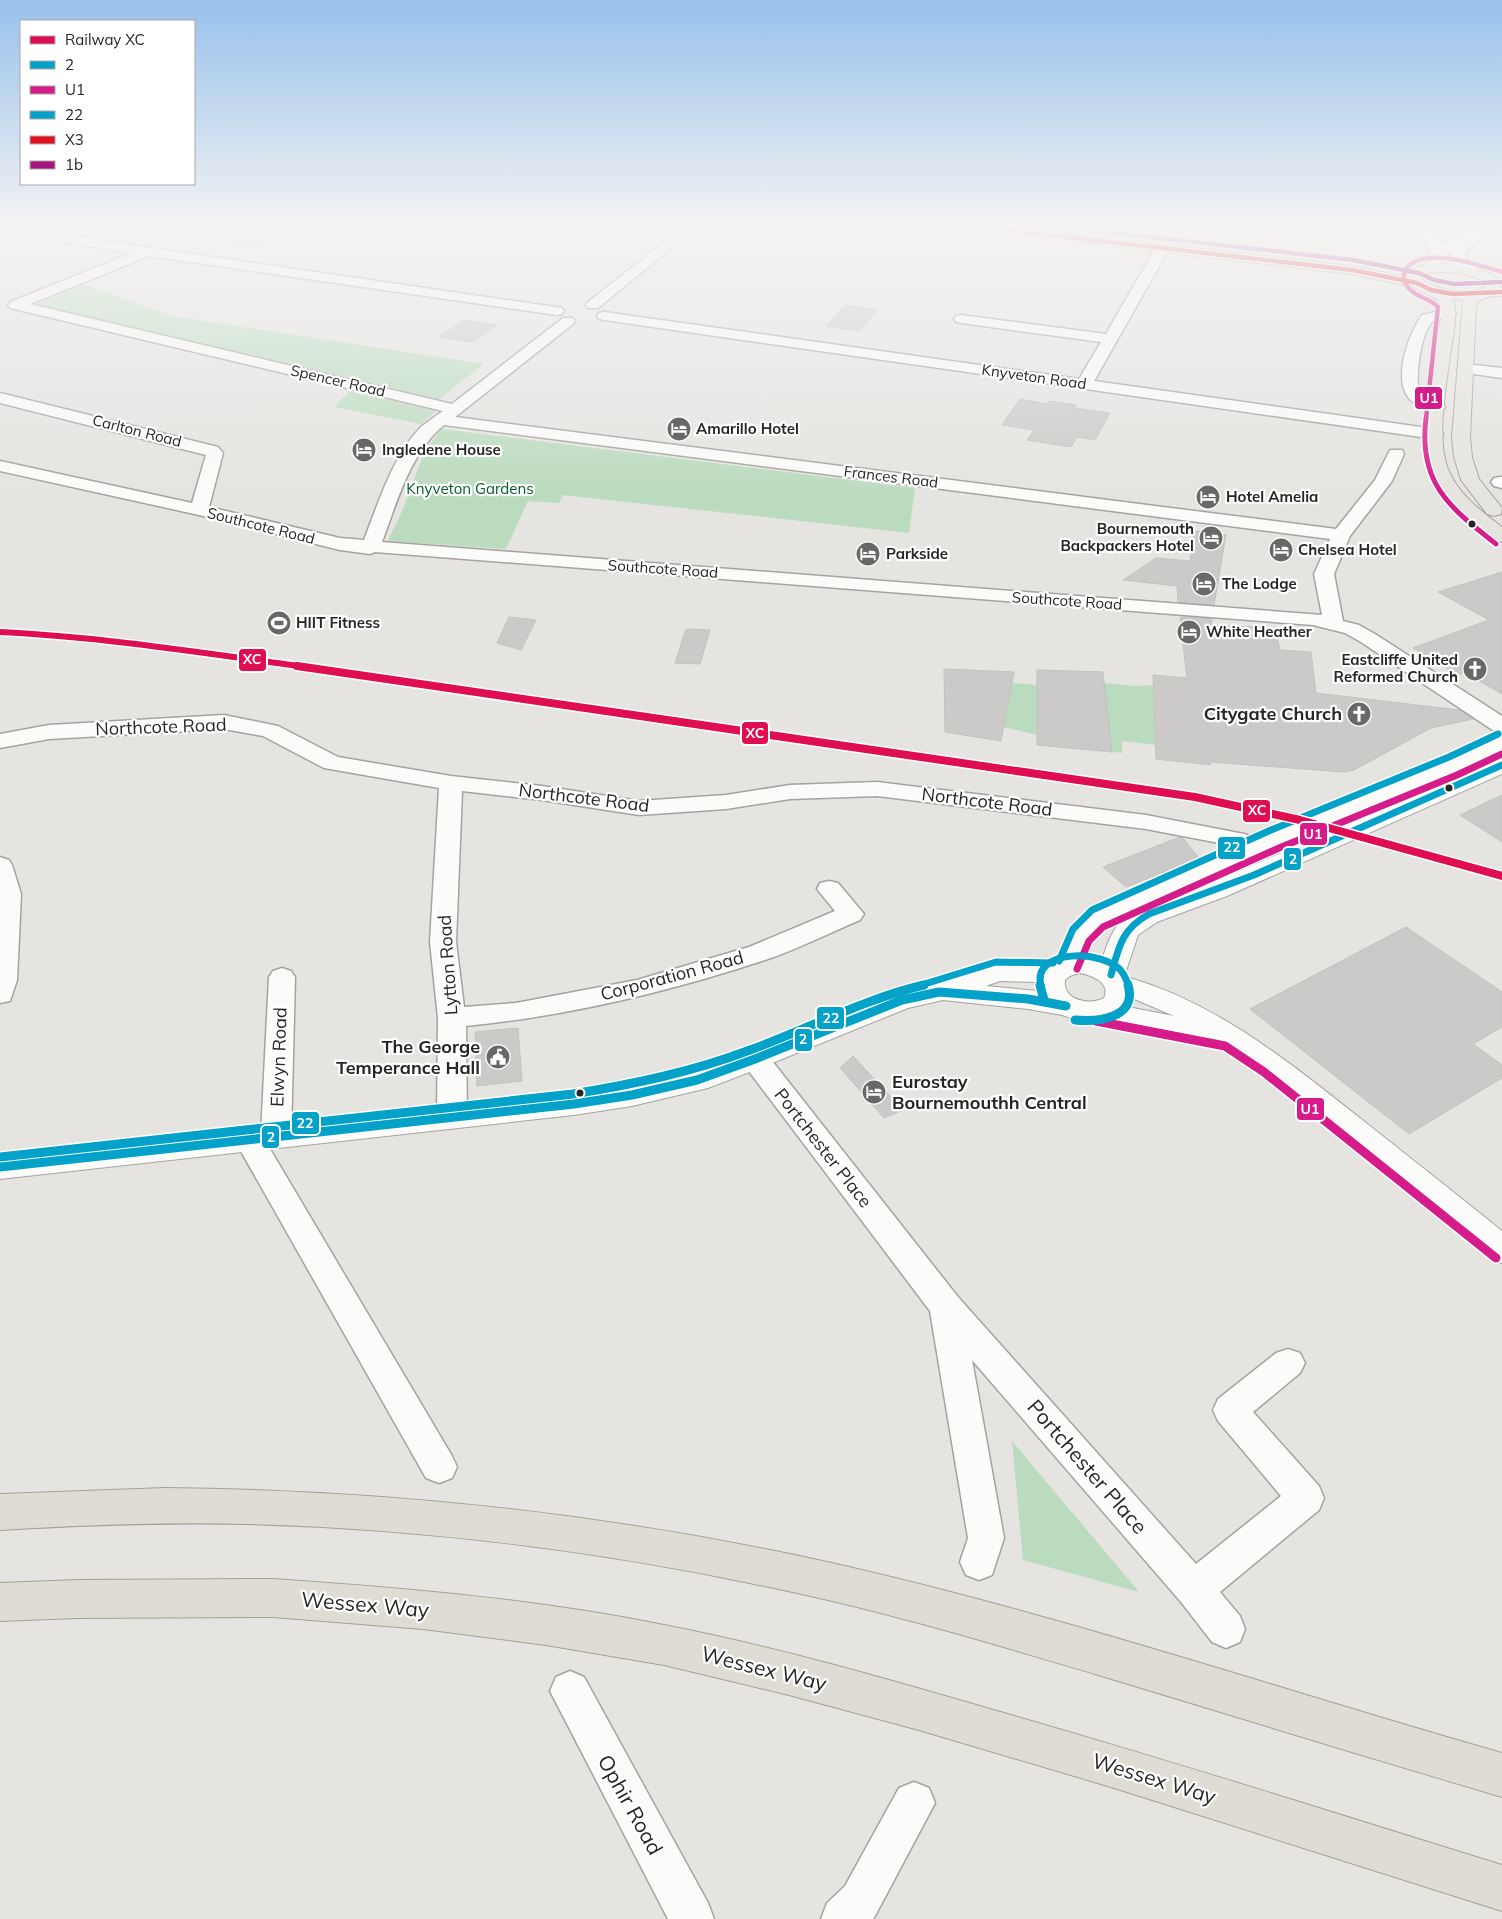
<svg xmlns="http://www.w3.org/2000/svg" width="1502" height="1919" font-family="Mulish,sans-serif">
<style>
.green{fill:#bbdbbf}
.building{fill:#cccac8;stroke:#c3c2bf}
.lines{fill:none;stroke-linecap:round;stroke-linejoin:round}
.minor-casing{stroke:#a5a3a0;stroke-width:3}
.tertiary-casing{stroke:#a5a3a0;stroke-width:2}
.secondary-casing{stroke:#a5a3a0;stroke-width:2}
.primary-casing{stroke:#a5a195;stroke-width:2}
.trunk-casing{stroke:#a5a195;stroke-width:2}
.minor{fill:#fbfbfa;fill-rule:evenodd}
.tertiary{fill:#fbfbfa;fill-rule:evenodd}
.secondary{fill:#fbfbfa;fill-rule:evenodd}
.primary{fill:#e6e4de;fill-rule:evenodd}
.trunk{fill:#dfdcd4;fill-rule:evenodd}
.bus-1-far1-casing{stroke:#fff;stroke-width:10}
.bus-1-casing{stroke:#fff;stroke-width:12}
.bus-2-far3-casing{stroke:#fff;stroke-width:6}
.bus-2-far2-casing{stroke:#fff;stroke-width:8}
.bus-2-far1-casing{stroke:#fff;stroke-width:10}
.bus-2-casing{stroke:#fff;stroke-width:12}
.bus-3-far1-casing{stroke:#fff;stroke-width:10}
.bus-3-casing{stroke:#fff;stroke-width:12}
.bus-4-casing{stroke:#fff;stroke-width:6}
.bus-5-casing{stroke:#fff;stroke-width:6}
.bus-1-far1{stroke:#04a1c9;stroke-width:7}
.bus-1{stroke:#04a1c9;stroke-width:9}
.bus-2-far3{stroke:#d61b8b;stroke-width:4.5}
.bus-2-far2{stroke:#d61b8b;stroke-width:5}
.bus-2-far1{stroke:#d61b8b;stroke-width:7}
.bus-2{stroke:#d61b8b;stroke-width:9}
.bus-3-far1{stroke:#04a1c9;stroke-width:7}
.bus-3{stroke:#04a1c9;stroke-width:9}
.bus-4{stroke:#e01021;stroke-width:4.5}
.bus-5{stroke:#a61680;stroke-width:4.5}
.rail-1-far1-casing{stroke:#fff;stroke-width:9}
.rail-1-casing{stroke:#fff;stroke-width:11}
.rail-1-far1{stroke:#df0d52;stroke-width:6}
.rail-1{stroke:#df0d52;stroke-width:8}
.bus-dot{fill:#282624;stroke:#fff;stroke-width:2}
.labels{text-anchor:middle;stroke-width:4.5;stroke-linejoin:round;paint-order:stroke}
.far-street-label{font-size:15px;fill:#282624;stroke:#fff}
.far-poi-label{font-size:15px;font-weight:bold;fill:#282624;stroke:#fff;text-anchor:start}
.far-park-label{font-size:15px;fill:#005d27;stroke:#fff}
.poi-label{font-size:18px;font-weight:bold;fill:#282624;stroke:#fff;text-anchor:end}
.street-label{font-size:18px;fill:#282624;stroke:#fff}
.near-street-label{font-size:21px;fill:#282624;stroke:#fff}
.line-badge{stroke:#fff;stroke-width:2}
.badge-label{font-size:14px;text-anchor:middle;font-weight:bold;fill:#fff}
</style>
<rect width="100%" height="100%" fill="#e6e4e1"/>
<g class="green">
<path d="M84,284L172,316L484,364L439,399L35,304Z"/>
<path d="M350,391L435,411H436L421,424L334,407Z"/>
<path d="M442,429L915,488L909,533L563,495L559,503L528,501L506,549L389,541L388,540L401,514L425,450Z"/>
<path d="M1012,683L1037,685V735L1004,727Z"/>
<path d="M1102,683L1136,686L1153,685L1155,745L1122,741V753L1104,751L1109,723L1106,701H1101Z"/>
<path d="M1012,1441L1139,1592L1023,1560Z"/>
</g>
<g class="building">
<path d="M191,225H303L258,247L190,236Z"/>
<path d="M846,305L878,310L859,331L826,326Z"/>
<path d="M464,320L497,325L473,342L439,337Z"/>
<path d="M1020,399L1047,404L1049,401L1076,405L1074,408L1110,413L1095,440L1077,437L1071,447L1027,440L1034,430L1002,425Z"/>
<path d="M1195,531L1226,535L1214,605L1178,602L1177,586L1123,580L1156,558L1190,561Z"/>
<path d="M1502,572V694L1464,672L1458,675L1413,648L1489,620L1438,592Z"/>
<path d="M509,617L536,620L521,650L497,643Z"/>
<path d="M1180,617L1212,619L1211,625L1275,628L1280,650L1311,652L1316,693L1459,710L1473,719L1431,728L1354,770L1344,772L1210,762L1211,765L1156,759L1153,675L1187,678Z"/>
<path d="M686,629L710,630L700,664L675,663Z"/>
<path d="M944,669L1014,672L1001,741L945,732Z"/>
<path d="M1037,670L1103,672L1112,752L1037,745Z"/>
<path d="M1502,795V842L1460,815Z"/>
<path d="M1180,837L1183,838L1199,858L1126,887L1103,867Z"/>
<path d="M1406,927L1502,992V1027L1473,1044L1502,1065V1078L1409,1134L1250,1009Z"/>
<path d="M518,1028L522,1081L477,1086L475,1032Z"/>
<path d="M853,1056L903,1110L884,1118L840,1068Z"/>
</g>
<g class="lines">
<defs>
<g id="minor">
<path d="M3,225H20L32,229L117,243L562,308L564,311L562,314L557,315L149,256L30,304L452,404L563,318H573L575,321L573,324L455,417L1336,529L1375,480L1390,450H1402L1404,454L1392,481L1350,536L1334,574L1343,621L1359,625L1375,634L1502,716V733L1494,731L1361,642L1345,633L1313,625L375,552L370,554L340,550L199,515L0,471V461L192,503L206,455L0,403V393L218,447L223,453L209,507L340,538L364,540C378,504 393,455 421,427C428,421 436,416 443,411L10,308L8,305L10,302L132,253L30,236L5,228ZM444,425L1330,539L1314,574L1322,615L382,542C397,502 410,453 444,425Z"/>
<path d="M686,225H699L598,308H588L586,305L588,302Z"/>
<path d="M1412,225H1425L1439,238L1441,245C1458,230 1480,225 1502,225V228L1482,233V238L1465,252L1467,261L1482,273L1475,277C1463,274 1446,262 1453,248L1443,259L1438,271H1428L1426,268C1436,245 1424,242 1412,225Z"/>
<path d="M1163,243L1170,247L1094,381L1435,429L1441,430L1443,434L1441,438L1435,439L604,320L599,319L597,316L599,313L604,312L1079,379L1101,342L961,323L956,322L954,319L956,316L961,315L1106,334L1156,247Z"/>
<path d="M1449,309L1454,310L1456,313L1454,316C1448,318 1436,317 1432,322C1421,333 1414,379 1420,393L1443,404L1445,407L1443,410C1435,412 1427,409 1420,406C1387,393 1407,336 1422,315Z"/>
<path d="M1465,364L1502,368V378L1460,372L1457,369L1460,366Z"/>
<path d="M1500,477H1502V488L1494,486L1491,482L1494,478Z"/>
<path d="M224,715L278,726L338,757L451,776L542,786L639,801L726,795L790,785L877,782L1146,815L1244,834L1266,842L1269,847L1266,852L1257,854L1230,845L1146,829L877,796L790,799L726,809L639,815L542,800L462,791L456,942L464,1007L516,1003L637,980L749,947L835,911L817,889L820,883L829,881L838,883L864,914L860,920C829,933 798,949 765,960C668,992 568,1016 466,1026L467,1117L462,1125L452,1128L442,1125L437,1117L438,1018L430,942L439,788L324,768L263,736L224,729L49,739L0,748V734L49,725Z"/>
<path d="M0,857L9,860L12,865L21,894L17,980L10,1001L0,1003Z"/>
<path d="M282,968L291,971L295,977L291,1136L286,1144L276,1147L267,1144L452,1456L457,1467L452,1478L439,1483L426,1478L234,1139L239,1131L249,1128L259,1131L261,1134L269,977L273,971Z"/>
<path d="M755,1049L765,1052L958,1297L1196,1564L1281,1496L1218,1421L1213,1410L1218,1399L1276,1353L1288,1349L1300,1353L1305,1363L1300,1373L1253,1412L1319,1486L1324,1498L1319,1510L1220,1592L1240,1616L1245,1629L1240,1642L1226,1648L1212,1642L1181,1602L972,1360L1004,1538L992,1575L979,1580L966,1575L960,1562L968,1538L930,1311L745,1066L741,1059L745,1052Z"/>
<path d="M570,1671L584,1677L708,1903L714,1919H668L550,1691L556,1677Z"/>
<path d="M914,1782L929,1788L935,1803L875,1916L873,1919H821L827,1903L845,1886L899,1788Z"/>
</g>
<path id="tertiary" d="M1502,736V752L1461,771L1284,844L1160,901L1209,884L1502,758V774L1227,896L1157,922L1138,935L1125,974L1127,977C1216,1003 1285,1059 1356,1115C1405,1154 1454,1192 1502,1231V1263L1490,1259L1323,1122L1249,1064L1217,1041L1210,1043L1098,1021L1092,1022L1077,1020L1062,1015L1028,1009L943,1000L908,1008L765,1066L708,1088L632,1106L574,1115L0,1179V1155L574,1093L632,1084L692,1070L892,993L935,983L998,963L1049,964L1056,961L1071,929L1088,913L1266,834ZM1127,916C1113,926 1107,944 1102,960L1086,956C1096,932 1104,926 1127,916ZM1079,973C1091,975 1111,982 1104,998C1090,1006 1062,1000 1065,980L1070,976ZM1000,981L1036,982L1038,991L986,986ZM1132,998L1174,1016L1128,1007Z"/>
<path id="secondary" d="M1488,288H1502V296L1483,295L1481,292L1483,289Z"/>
<path id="primary" d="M956,225H993L1352,266L1406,277C1414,256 1472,265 1488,273C1495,276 1499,280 1502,286L1494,295L1478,301L1476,307L1470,437L1472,457L1479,479L1502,508L1501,514L1494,516L1487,514L1461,480L1454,457L1452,437L1463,300L1453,299C1458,319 1453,335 1450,355C1446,388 1436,438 1448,469C1457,493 1482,512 1502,527V542L1495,540C1471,521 1442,500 1430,470C1417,436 1435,350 1442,313L1438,300L1414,287L1352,274L963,229ZM1433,272C1451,272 1474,272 1487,285C1473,299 1434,289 1420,278L1424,274Z"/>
<g id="trunk">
<path d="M166,1488C388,1490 610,1514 827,1562C1055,1613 1278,1689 1502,1753V1797C1366,1757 1231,1715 1095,1674C1007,1648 918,1621 828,1600C638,1556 441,1529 247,1524C164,1522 82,1525 0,1530V1494Z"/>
<path d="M273,1579C404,1588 535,1599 664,1625C777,1647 887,1679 997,1711C1166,1759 1334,1813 1502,1865V1911L1111,1787L919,1730L789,1695L664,1665L546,1645L423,1629L273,1617L77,1618L0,1621V1583L77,1580Z"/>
</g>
</defs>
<use href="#minor" class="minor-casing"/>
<use href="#tertiary" class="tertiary-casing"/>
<use href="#secondary" class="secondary-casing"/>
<use href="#primary" class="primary-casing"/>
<use href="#trunk" class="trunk-casing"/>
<use href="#minor" class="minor"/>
<use href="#tertiary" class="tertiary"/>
<use href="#secondary" class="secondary"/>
<use href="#primary" class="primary"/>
<use href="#trunk" class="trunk"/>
<defs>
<path id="bus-1-far1" d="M1111,975C1119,946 1122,929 1149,914L1254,875L1502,765"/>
<path id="bus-1" d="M0,1167L574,1104L632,1095L697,1080L755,1059L902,1000L939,992L1028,999L1066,1006"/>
<path id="bus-2-far3" d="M1426,419L1438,307C1430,298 1414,297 1407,286C1402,280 1403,274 1407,268C1423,246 1481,265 1502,272"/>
<path id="bus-2-far2" d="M1426,418C1418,483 1449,507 1496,544"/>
<path id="bus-2-far1" d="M1077,969L1089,941L1103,927L1279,848L1457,775L1502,754"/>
<path id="bus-2" d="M1096,1021L1225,1046L1264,1072L1496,1258"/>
<g id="bus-3-far1">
<path d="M1059,961L1073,929L1092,910L1271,830L1449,757L1498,734"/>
<path d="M918,986L996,962L1053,963"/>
<path d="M1041,986C1031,948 1105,949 1122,972C1125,976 1127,982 1129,986"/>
</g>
<g id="bus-3">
<path d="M1040,985L1044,1000"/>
<path d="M1075,1020C1098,1022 1138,1018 1128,985"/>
<path d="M0,1157L573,1094C634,1084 692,1072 750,1050C808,1029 864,999 924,985"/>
</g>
<path id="bus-4" d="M963,225L1352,270L1417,283L1431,290L1453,294L1502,292"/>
<path id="bus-5" d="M1046,225L1353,260L1419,273L1434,280L1454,284L1502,282"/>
</defs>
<use href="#bus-1-far1" class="bus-1-far1-casing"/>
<use href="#bus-1" class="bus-1-casing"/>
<use href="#bus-2-far3" class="bus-2-far3-casing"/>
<use href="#bus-2-far2" class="bus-2-far2-casing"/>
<use href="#bus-2-far1" class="bus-2-far1-casing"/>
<use href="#bus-2" class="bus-2-casing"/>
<use href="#bus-3-far1" class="bus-3-far1-casing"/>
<use href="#bus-3" class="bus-3-casing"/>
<use href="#bus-4" class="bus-4-casing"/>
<use href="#bus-5" class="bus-5-casing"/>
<use href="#bus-1-far1" class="bus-1-far1"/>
<use href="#bus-1" class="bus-1"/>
<use href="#bus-2-far3" class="bus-2-far3"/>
<use href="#bus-2-far2" class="bus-2-far2"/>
<use href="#bus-2-far1" class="bus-2-far1"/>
<use href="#bus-2" class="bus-2"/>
<use href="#bus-3-far1" class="bus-3-far1"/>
<use href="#bus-3" class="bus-3"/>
<use href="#bus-4" class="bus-4"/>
<use href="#bus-5" class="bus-5"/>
<defs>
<path id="rail-1-far1" d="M0,632C103,637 204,653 306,667"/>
<path id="rail-1" d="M297,666L1195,797L1300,820L1502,876"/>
</defs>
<use href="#rail-1-far1" class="rail-1-far1-casing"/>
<use href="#rail-1" class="rail-1-casing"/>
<use href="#rail-1-far1" class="rail-1-far1"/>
<use href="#rail-1" class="rail-1"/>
</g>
<linearGradient id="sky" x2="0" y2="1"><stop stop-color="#98c1ec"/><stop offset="0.46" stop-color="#f4f3f2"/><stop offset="1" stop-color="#f4f3f2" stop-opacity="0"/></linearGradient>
<rect width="1502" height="493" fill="url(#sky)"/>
<defs>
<symbol id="hotel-disc" viewBox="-11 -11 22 22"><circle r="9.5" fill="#6a6866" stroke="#fff"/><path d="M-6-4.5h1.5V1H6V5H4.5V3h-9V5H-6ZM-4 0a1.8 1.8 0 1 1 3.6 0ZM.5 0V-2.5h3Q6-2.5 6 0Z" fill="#fff"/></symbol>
<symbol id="stadium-disc" viewBox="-11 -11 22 22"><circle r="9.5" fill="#6a6866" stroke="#fff"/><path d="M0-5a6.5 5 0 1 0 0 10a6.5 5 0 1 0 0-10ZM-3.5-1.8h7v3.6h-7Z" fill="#fff"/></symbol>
<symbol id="church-disc" viewBox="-11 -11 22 22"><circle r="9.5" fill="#6a6866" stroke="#fff"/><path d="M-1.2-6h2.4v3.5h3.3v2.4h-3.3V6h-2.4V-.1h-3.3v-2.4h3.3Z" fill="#fff"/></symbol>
<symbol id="civic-disc" viewBox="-11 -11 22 22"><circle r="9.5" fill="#6a6866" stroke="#fff"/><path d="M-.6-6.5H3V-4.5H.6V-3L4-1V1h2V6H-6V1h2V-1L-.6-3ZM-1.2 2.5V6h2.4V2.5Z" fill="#fff"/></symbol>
</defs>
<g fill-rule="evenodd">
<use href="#hotel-disc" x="665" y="415" width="28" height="28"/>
<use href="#hotel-disc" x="350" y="436" width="28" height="28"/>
<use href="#hotel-disc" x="1194" y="483" width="28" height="28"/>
<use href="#hotel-disc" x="1197" y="524" width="28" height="28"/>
<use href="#hotel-disc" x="1267" y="536" width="28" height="28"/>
<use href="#hotel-disc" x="854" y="540" width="28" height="28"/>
<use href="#hotel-disc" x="1190" y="570" width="28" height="28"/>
<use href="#stadium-disc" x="265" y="609" width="28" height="28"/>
<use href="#hotel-disc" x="1175" y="618" width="28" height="28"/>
<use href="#church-disc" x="1461" y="655" width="28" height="28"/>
<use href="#church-disc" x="1345" y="700" width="28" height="28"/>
<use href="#civic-disc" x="484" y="1043" width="28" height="28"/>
<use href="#hotel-disc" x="860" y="1078" width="28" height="28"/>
</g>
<g class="bus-dot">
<circle cx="1472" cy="524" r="4.5"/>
<circle cx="1449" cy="788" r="4.5"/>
<circle cx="580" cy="1093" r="4.5"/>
</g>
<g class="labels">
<g class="far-street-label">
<text transform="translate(1034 377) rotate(8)" y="5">Knyveton Road</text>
<text transform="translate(338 381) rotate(13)" y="5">Spencer Road</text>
<text transform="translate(137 431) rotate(14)" y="5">Carlton Road</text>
<text transform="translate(891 477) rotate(7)" y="5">Frances Road</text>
<text transform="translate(261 526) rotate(14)" y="5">Southcote Road</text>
<text transform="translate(663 569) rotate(4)" y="5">Southcote Road</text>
<text transform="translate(1067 601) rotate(4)" y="5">Southcote Road</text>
</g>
<g class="far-poi-label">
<text x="696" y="434">Amarillo Hotel</text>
<text x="382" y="455">Ingledene House</text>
<text x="1226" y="502">Hotel Amelia</text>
<text x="1194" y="534" text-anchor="end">Bournemouth<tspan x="1194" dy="17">Backpackers Hotel</tspan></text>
<text x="1298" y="555">Chelsea Hotel</text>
<text x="886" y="559">Parkside</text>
<text x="1222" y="589">The Lodge</text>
<text x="296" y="628">HIIT Fitness</text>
<text x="1206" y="637">White Heather</text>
<text x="1458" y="665" text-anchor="end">Eastcliffe United<tspan x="1458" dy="17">Reformed Church</tspan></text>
</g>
<g class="far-park-label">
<text x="470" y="494">Knyveton Gardens</text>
</g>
<g class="poi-label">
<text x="1342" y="720">Citygate Church</text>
<text x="480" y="1053">The George<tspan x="480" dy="21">Temperance Hall</tspan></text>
<text x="892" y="1088" text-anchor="start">Eurostay<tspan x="892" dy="21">Bournemouthh Central</tspan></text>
</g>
<g class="street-label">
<text transform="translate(161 727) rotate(-2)" y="6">Northcote Road</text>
<text transform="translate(584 798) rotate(7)" y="6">Northcote Road</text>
<text transform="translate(987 802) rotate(7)" y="6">Northcote Road</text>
<text transform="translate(448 965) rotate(-94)" y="6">Lytton Road</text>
<text transform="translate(672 976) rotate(-15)" y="6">Corporation Road</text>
<text transform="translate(279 1057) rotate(-88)" y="6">Elwyn Road</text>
<text transform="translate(823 1148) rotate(52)" y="6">Portchester Place</text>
</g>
<g class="near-street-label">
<text transform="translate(1087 1467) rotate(49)" y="7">Portchester Place</text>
<text transform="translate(365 1605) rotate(5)" y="7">Wessex Way</text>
<text transform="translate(764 1669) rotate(14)" y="7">Wessex Way</text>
<text transform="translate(1154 1779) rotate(17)" y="7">Wessex Way</text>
<text transform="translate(630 1805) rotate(61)" y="7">Ophir Road</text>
</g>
</g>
<g class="line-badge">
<rect x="1414" y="386" width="29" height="24" rx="5" fill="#d61b8b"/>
<rect x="238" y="648" width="29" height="24" rx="5" fill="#df0d52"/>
<rect x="741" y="721" width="28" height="24" rx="5" fill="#df0d52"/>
<rect x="1242" y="799" width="29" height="24" rx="5" fill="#df0d52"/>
<rect x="1299" y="822" width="29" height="24" rx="5" fill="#d61b8b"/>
<rect x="1217" y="836" width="29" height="24" rx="5" fill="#04a1c9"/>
<rect x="1283" y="847" width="19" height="24" rx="5" fill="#04a1c9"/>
<rect x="816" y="1006" width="29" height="24" rx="5" fill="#04a1c9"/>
<rect x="794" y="1028" width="19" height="24" rx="5" fill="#04a1c9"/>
<rect x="1296" y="1097" width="29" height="24" rx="5" fill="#d61b8b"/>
<rect x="291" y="1111" width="29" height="24" rx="5" fill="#04a1c9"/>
<rect x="261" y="1125" width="19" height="24" rx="5" fill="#04a1c9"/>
</g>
<g class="badge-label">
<text x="1429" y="403">U1</text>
<text x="252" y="664">XC</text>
<text x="755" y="738">XC</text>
<text x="1257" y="815">XC</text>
<text x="1313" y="839">U1</text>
<text x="1232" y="852">22</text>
<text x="1293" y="864">2</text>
<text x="831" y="1023">22</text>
<text x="803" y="1044">2</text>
<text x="1310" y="1114">U1</text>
<text x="305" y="1128">22</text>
<text x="271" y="1142">2</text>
</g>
<rect x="20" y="20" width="175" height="165" fill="#ffffff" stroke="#a9a8a7"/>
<rect x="30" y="36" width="25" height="8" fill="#df0d52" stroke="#a9a8a7"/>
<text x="65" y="45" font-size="15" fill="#282624">Railway XC</text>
<rect x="30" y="61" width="25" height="8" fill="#04a1c9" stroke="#a9a8a7"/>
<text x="65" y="70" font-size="15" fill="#282624">2</text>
<rect x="30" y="86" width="25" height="8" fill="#d61b8b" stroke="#a9a8a7"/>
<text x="65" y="95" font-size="15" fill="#282624">U1</text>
<rect x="30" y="111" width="25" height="8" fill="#04a1c9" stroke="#a9a8a7"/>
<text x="65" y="120" font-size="15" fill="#282624">22</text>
<rect x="30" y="136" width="25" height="8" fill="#e01021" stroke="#a9a8a7"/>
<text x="65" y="145" font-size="15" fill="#282624">X3</text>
<rect x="30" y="161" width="25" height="8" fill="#a61680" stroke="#a9a8a7"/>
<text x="65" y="170" font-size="15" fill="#282624">1b</text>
</svg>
